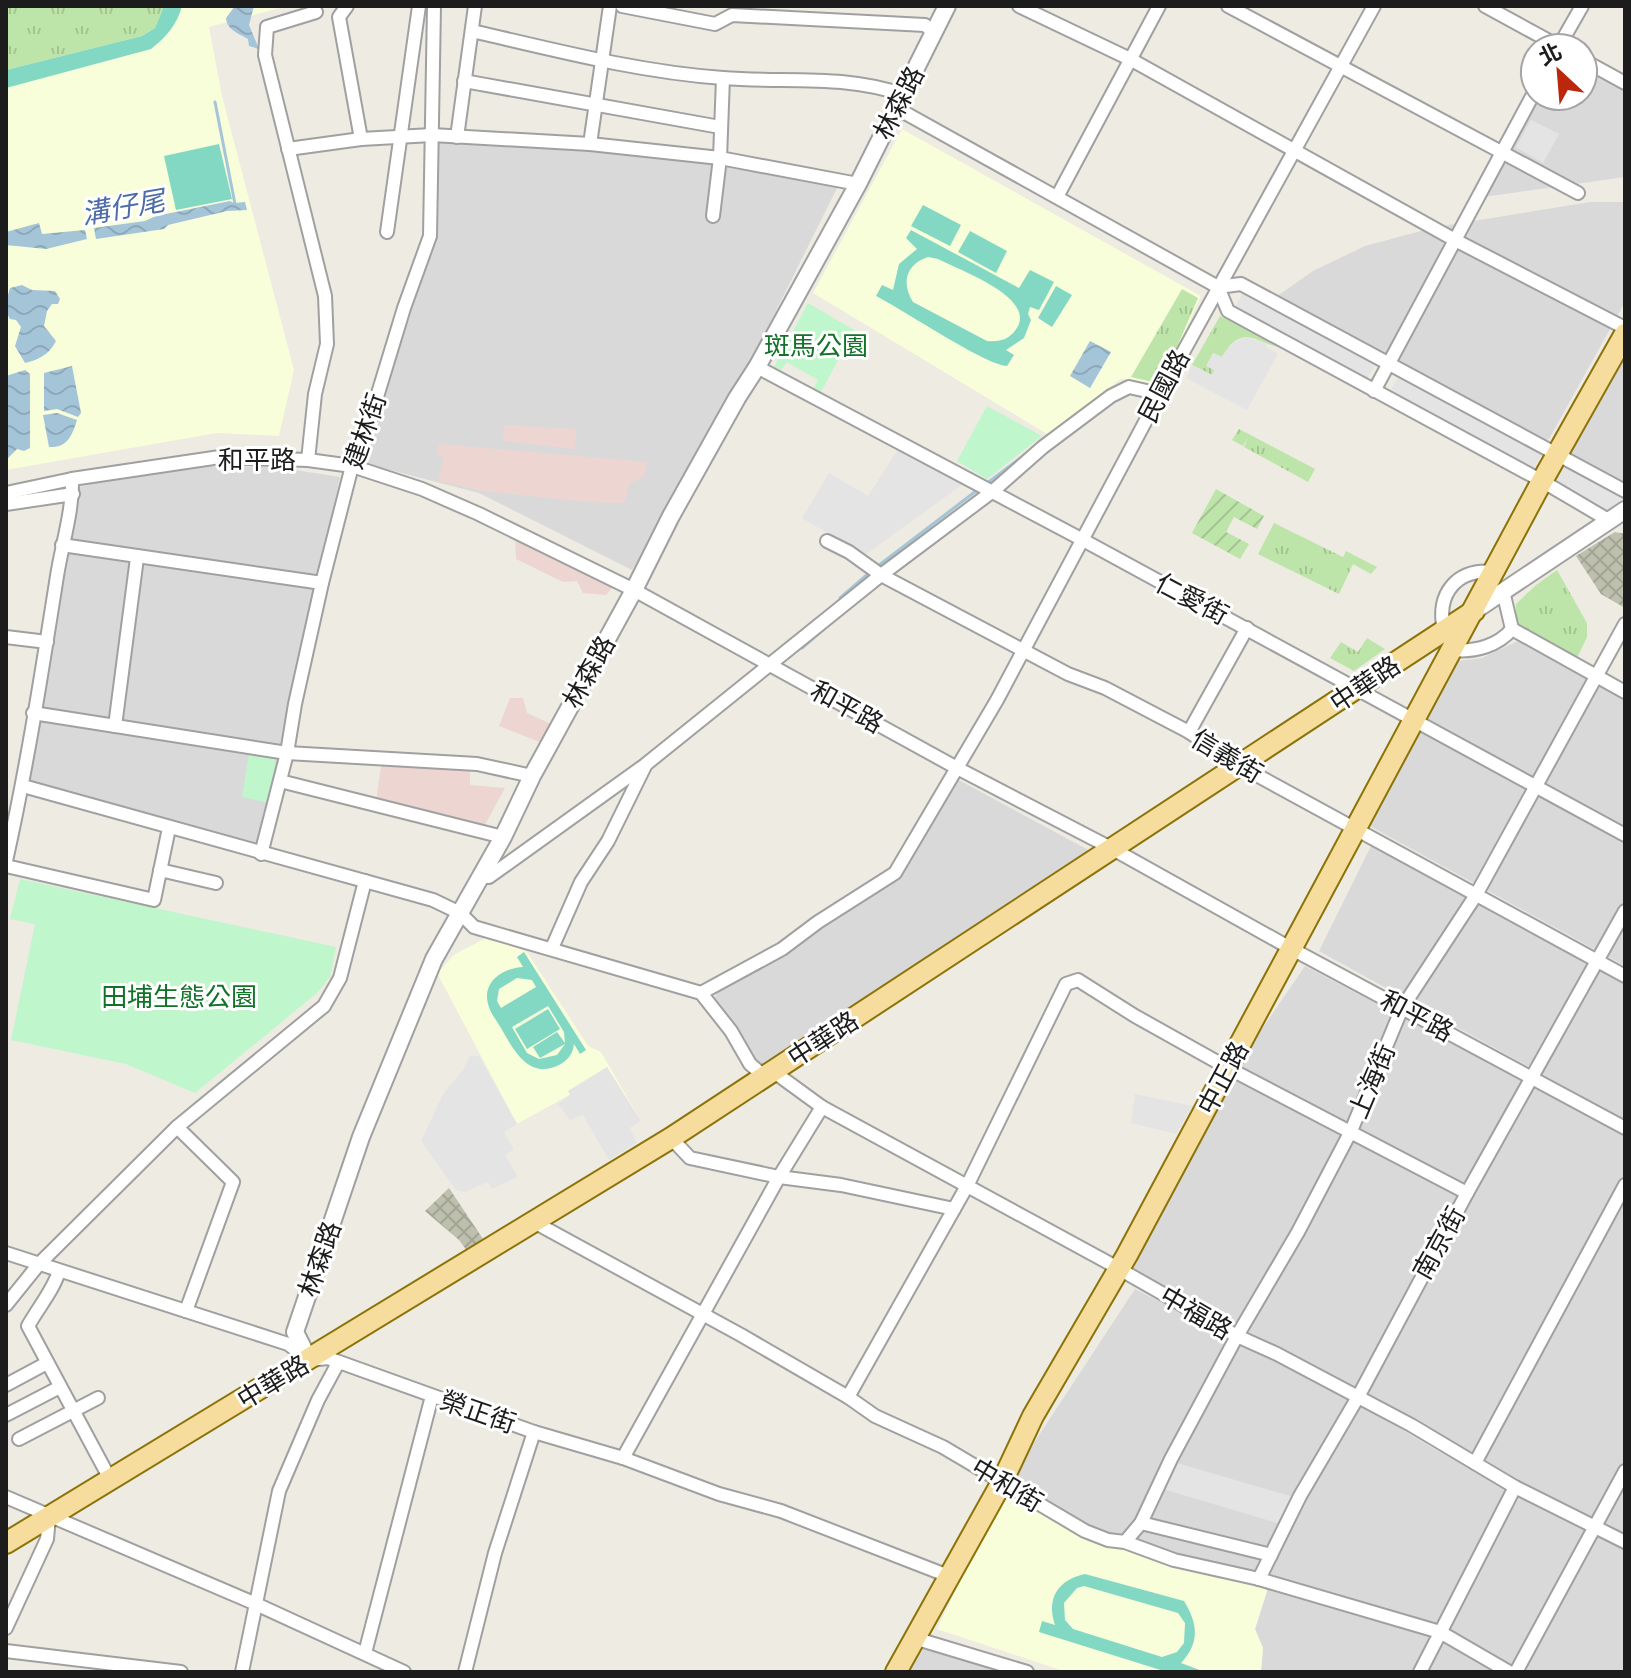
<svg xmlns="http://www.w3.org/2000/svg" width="1631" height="1678" font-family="'Roboto Condensed','Noto Sans TC',sans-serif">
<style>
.residential{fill:#dad9d9}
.commercial{fill:#edd6d1}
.education{fill:#f8fdda}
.construction{fill:url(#construction-cross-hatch)}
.grass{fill:url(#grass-tufts)}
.park{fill:#c0f6cc}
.garden{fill:url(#garden-furrows)}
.pitch{fill:#83d8c4;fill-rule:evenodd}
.parking{fill:#e4e4e4}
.water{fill:url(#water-waves)}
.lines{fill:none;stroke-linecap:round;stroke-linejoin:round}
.stream{stroke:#a4c4d8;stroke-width:3}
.minor-casing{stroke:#a0a0a0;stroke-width:16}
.tertiary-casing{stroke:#a0a0a0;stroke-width:20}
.primary-casing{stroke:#8b7308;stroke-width:24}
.minor{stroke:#fff;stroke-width:12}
.tertiary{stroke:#fff;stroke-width:16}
.primary{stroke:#f6dd9d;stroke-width:20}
.labels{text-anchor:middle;stroke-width:6;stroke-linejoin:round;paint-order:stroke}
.street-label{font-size:26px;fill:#1c1c1c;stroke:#fff}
.park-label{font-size:26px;fill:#117228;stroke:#fff}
.water-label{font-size:28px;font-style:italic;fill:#4e6ca5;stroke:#fff}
</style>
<defs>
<pattern id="construction-cross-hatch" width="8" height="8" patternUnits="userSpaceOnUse" patternTransform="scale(2)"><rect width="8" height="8" fill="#bec0ae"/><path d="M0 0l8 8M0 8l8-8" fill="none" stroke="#a3a495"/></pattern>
<pattern id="grass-tufts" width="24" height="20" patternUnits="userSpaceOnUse" patternTransform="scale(2)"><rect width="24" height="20" fill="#bee5a9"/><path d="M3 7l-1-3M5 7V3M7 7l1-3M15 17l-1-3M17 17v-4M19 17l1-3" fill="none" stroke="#a3c491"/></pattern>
<pattern id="garden-furrows" width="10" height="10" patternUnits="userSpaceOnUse" patternTransform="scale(2)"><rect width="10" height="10" fill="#bee5a9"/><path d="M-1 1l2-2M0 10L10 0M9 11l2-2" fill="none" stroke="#a3c491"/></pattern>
<pattern id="water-waves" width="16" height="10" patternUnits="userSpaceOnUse" patternTransform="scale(2)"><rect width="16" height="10" fill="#a4c4d8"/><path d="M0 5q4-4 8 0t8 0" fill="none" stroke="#8da8b9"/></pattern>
</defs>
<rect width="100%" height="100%" fill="#edebe2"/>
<g class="residential">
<path d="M1583,66L1625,88V177L1483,197L1541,96H1583Z"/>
<path d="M437,142L619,150L838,186L749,365L632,570L479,493L363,463L437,231Z"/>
<path d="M1590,202H1625V302L1549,439L1539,442L1273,299L1313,271L1365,246L1436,227Z"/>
<path d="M1625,347V486L1566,455Z"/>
<path d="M202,466L275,467L340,477L263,848L27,782L75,488L126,476Z"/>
<path d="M1518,641L1625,700V966L1368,825L1458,661L1482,658Z"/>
<path d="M955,778L1092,852L767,1065L753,1062L714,999L717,993L897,876Z"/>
<path d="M1372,844L1625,981V1120L1319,951Z"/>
<path d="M1305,966L1625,1135V1539L1124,1270L1217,1095Z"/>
<path d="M1135,1289L1343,1394L1436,1450L1507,1486L1508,1498L1417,1672H1261L1263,1648L1255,1629L1267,1591L1261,1579L1086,1539L1057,1519L1003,1490Z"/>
<path d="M1522,1493L1625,1547V1672H1429L1455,1609Z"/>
<path d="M925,1646L1019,1672H909Z"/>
</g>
<g class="commercial">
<path d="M504,425L576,429L575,449L503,441Z"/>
<path d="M439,444L647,462L645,476L630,483L624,503L588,502L484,491L438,481L444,456L437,454Z"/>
<path d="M515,529L617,582L606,595L583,593L577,581L563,582L516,559Z"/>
<path d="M510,698H523L527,713L551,724L542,743L499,726Z"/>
<path d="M382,760L470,770V785L505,788L482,830L376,801Z"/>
</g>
<g class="education">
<path d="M6,6H288L209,27L222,96L294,370L279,436L217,433L6,470Z"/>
<path d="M902,129L1201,296L1161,384L1121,379L1047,434L813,293Z"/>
<path d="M488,937L527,952L588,1046L601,1052L641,1121L630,1128L637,1143L609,1160L573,1093L517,1124L437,973L455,954Z"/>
<path d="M1003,1490L1044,1510L1086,1539L1261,1579L1267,1591L1255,1629L1263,1648L1261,1672H1066L937,1629Z"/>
</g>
<g class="construction">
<path d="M1615,532L1625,534V608L1601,594L1576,556Z"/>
<path d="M449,1188L485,1242L468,1252L459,1240L425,1211Z"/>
</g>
<g class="grass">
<path d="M6,6H164L155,28L142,36L6,70Z"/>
<path d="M1182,289L1198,298L1161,384L1131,377Z"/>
<path d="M1220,316L1281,348C1255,342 1242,323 1222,357L1213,353L1215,370L1212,375L1192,365Z"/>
<path d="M1239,429L1315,469L1308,482L1244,447L1248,438L1243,446L1232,440Z"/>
<path d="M1274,523L1343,557L1346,551L1377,567L1371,574L1353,564L1339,594L1258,554Z"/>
<path d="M1557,570L1587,623V637L1577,658L1516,626V604L1536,585Z"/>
<path d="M1367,638L1385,649L1354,671L1330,658L1341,642L1358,652Z"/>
</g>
<g class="park">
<path d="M808,303L854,330L821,392L814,389L818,380L787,362L781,370L774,367Z"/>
<path d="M987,406L1042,436L987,479L957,461Z"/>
<path d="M249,754L276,757L269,803L242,797Z"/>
<path d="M20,879L336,947L330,977L317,993L195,1093L126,1064L11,1040L35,924L10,919Z"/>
</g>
<path class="garden" d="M1216,489L1264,516L1257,529L1234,517L1226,532L1249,544L1240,559L1192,533Z"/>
<g class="pitch">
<path d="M164,6H182C177,25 166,37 151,49L6,88V70L142,36L155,28Z"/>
<path d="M219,144L232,199L176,210L164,156Z"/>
<path d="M923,205L961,225L950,246L911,226Z"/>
<path d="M911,230L1019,288L1030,270L1054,282L1039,310L1030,307L1028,314L1031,320L1024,338L1006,350L1014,355L1007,366C985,365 902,309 876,296L882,285L893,290L899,264L917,249L906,238ZM928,257L938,259C959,270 1033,296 1018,326C1011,339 1001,342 987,341L913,302C901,283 906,264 928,257Z"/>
<path d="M970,231L1007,251L996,273L958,252Z"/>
<path d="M1056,286L1072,295L1052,327L1038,318Z"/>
<path d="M524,952L586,1050L580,1054L574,1044C573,1053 569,1059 561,1064C530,1081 514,1051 501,1028C497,1021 491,1014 489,1007C480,982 503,968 523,967L517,957ZM517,978L532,980L536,987L501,1008L497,1001L499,989ZM548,1006L564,1032L565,1043L557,1032L533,1047L540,1058L565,1044L557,1055L539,1059L527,1053L512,1027Z"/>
<path d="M548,1009L560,1029L527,1049L515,1029Z"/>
<path d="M1085,1574L1184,1601C1198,1624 1200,1643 1181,1663L1205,1672H1167L1039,1632L1042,1621L1055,1625C1046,1598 1058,1580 1085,1574ZM1084,1586L1178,1613L1185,1623L1184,1643L1177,1652L1162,1657L1073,1629L1065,1620L1064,1603L1077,1588Z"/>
</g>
<g class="parking">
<path d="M1531,120L1559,134L1543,163L1516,147Z"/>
<path d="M1243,292L1375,364L1366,381L1234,309Z"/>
<path d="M1244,337L1267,343L1266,347L1278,354L1247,410L1186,378L1192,365L1212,375L1214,370L1206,366L1213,353L1222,357L1230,345Z"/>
<path d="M1399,376L1542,454L1533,470L1389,393Z"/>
<path d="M897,451L963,484L865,555L802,518L829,473L868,496Z"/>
<path d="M1563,464L1625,498L1605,511L1553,482Z"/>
<path d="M470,1056H479L517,1124L504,1132L514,1150L505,1155L518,1177L492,1189L488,1182L465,1192L456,1190L421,1141L443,1094L463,1070Z"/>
<path d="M607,1067L641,1121L630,1128L637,1143L609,1160L583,1115L570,1120L558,1104L570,1095L568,1091Z"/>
<path d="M1135,1094L1193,1106L1176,1134L1131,1123Z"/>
<path d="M1177,1463L1297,1498L1284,1525L1163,1489Z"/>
</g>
<g class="water">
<path d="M235,6H254L249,25L259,49L249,46L248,39C238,33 227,30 226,18Z"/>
<path d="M230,201L234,203L245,202L247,210L227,211L168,225L164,229L96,239L94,228L145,221L156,216Z"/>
<path d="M39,223L42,234L85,230L87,239L46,249L6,245V232Z"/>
<path d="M22,285L32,290L55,291L60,299L58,304H52L47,311L44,326L56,341C50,354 38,360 25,363L15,346L21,327L16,320L10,319L6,312V302L10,288Z"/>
<path d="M1090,341L1111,352L1090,388L1070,376Z"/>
<path d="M72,366L81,413L78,417L57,409L44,411V373Z"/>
<path d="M25,370L30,374V448L24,451L17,449L6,460V376Z"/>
<path d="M57,413L77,420C72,436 67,448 49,447L43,415Z"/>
</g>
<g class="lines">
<g class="stream">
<path d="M215,102L235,204"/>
<path d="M986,484L1031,450"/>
<path d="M878,566L980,488"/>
<path d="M840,598L869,573"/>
<path d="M802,648L834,620"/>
</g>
<defs>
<g id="minor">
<path d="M347,6L339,17L361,139"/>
<path d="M622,6L715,24L732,15L925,25L934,33"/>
<path d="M1019,6L1130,59L1455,240L1625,328"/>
<path d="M1228,6L1578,193"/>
<path d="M1485,6L1562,48"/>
<path d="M472,31C555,50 638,72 723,78C784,83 846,74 904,95"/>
<path d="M1558,48L1582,6"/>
<path d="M1583,60L1625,83"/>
<path d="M464,81L720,127"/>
<path d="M898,109L1218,287"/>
<path d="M457,137L475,6"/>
<path d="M590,144L610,6"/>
<path d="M288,149L361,139L432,135L590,144L720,158L858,184"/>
<path d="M1057,197L1159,6"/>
<path d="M713,216L720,158L723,78"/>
<path d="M387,232L419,6"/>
<path d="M757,367L1083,540L1625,835"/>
<path d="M1374,391L1535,91"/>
<path d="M308,460L315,394L327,344L325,296L265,55L267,27L316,12"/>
<path d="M6,493L72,479L220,457L308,460L352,466L422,489L479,514L634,590L957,768L1111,848L1292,949L1625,1128"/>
<path d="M6,504L73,494"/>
<path d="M1610,521L1542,481L1228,311L1218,287L1241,284L1625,491"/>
<path d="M827,541L849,552L881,575L1068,674L1105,688L1189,732L1240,766L1625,976"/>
<path d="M62,545L322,583"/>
<path d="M1503,591L1512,629"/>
<path d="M1512,629L1625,692"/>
<path d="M1444,630C1436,594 1456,568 1495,572"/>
<path d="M6,637L47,642"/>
<path d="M1454,650C1475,652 1498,646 1512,629"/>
<path d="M33,713L287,753L477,764L532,776"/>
<path d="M115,726L137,558"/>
<path d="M1189,732L1247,628"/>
<path d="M280,781L503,837"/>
<path d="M23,786L433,900L460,913L474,927L701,993L731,1031L750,1064L765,1077"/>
<path d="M261,854L287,753L295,704L322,583L352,466L369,423L404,308L430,236L434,6"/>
<path d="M6,861C27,767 42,671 57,576C62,544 73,511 72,479"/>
<path d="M6,866L154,900L169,828"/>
<path d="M160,870L216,883"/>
<path d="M481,876L489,877L645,765L881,575L993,491L1043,447L1111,396L1129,387L1160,394"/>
<path d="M552,948L581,882L608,841L645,766"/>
<path d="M701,993L782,949L818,922L895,873L997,700L1160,394L1374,6"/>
<path d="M774,1072L822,1107L1107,1262L1237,1336L1277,1354L1411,1425L1515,1487L1625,1542"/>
<path d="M177,1127L233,1182L186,1311"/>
<path d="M671,1138L690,1158L779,1177L841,1185L954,1209"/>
<path d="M534,1222L741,1335L848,1397L875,1416L943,1447L1085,1531L1108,1540L1125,1542L1174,1560L1259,1579L1440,1632L1509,1672"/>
<path d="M6,1253L288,1344L309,1360L328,1358L534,1432L623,1458L719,1494L781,1511L951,1577"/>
<path d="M59,1271C54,1289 38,1308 28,1326L110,1479"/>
<path d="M6,1305L39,1264L177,1127L324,1006L340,978L365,881"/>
<path d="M6,1385L47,1363"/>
<path d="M848,1397L967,1186L1066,984L1078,980L1135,1016L1228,1068L1467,1193"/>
<path d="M6,1415L60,1387"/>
<path d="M19,1439L98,1398"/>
<path d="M623,1458L779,1177L822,1107"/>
<path d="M1475,1463L1625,1185"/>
<path d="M6,1497L256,1604L404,1672"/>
<path d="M1141,1523L1271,1555"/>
<path d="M1125,1542L1141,1523L1171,1459L1237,1336L1298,1232L1351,1131L1402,1008L1476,895L1625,624"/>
<path d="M1259,1579L1300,1496L1358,1397L1467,1193L1625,911"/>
<path d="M6,1628L47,1539L49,1517"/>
<path d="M914,1638L1027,1672"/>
<path d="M6,1651L181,1672"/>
<path d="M365,1653L432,1396"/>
<path d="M242,1672L279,1491L318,1400L338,1363"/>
<path d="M465,1672L495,1553L534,1432"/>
<path d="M1420,1672L1515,1487"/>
<path d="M1516,1672L1625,1471"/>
</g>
<g id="tertiary">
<path d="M1474,611L1625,510"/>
<path d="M309,1360L295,1332L361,1137L434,959L503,837L532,776L634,590L671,516L737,398L757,367L858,184L947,6"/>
</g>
<g id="primary">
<path d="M6,1543L671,1138L1474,611"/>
<path d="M896,1672L1002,1482L1033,1416L1127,1255L1542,481L1625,334"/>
</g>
</defs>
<use href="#minor" class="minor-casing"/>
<use href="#tertiary" class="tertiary-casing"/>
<use href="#primary" class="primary-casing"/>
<use href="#minor" class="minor"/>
<use href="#tertiary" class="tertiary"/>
<use href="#primary" class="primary"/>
</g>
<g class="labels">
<g class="street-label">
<text transform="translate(899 103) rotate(-63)" y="9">林森路</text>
<text transform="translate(1164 386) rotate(-62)" y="9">民國路</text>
<text transform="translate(365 431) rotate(-71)" y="9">建林街</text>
<text x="257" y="469">和平路</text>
<text transform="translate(1192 599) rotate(28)" y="9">仁愛街</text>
<text transform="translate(589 672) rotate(-61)" y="9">林森路</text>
<text transform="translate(1365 684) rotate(-34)" y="9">中華路</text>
<text transform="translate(847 707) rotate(29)" y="9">和平路</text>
<text transform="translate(1227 756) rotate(31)" y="9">信義街</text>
<text transform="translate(1417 1016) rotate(28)" y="9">和平路</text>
<text transform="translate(823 1039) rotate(-33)" y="9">中華路</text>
<text transform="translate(1223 1078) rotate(-62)" y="9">中正路</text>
<text transform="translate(1372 1081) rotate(-67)" y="9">上海街</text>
<text transform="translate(1439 1243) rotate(-61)" y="9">南京街</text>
<text transform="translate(320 1259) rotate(-71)" y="9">林森路</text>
<text transform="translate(1196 1313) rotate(30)" y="9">中福路</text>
<text transform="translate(273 1382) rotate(-31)" y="9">中華路</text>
<text transform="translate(478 1412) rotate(19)" y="9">榮正街</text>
<text transform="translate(1007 1485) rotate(31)" y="9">中和街</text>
</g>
<g class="park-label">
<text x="816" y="355">斑馬公園</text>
<text x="179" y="1006">田埔生態公園</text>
</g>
<g class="water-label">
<text transform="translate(123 207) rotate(-10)" y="10">溝仔尾</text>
</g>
</g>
<rect width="1631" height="1678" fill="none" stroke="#1c1c1c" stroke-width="16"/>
<g transform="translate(1559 72) rotate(334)"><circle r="38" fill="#ffffff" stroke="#a4a4a4" stroke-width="2"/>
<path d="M0-6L14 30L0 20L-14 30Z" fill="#bc260b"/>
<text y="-12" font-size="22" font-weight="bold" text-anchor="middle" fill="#1c1c1c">北</text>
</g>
</svg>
